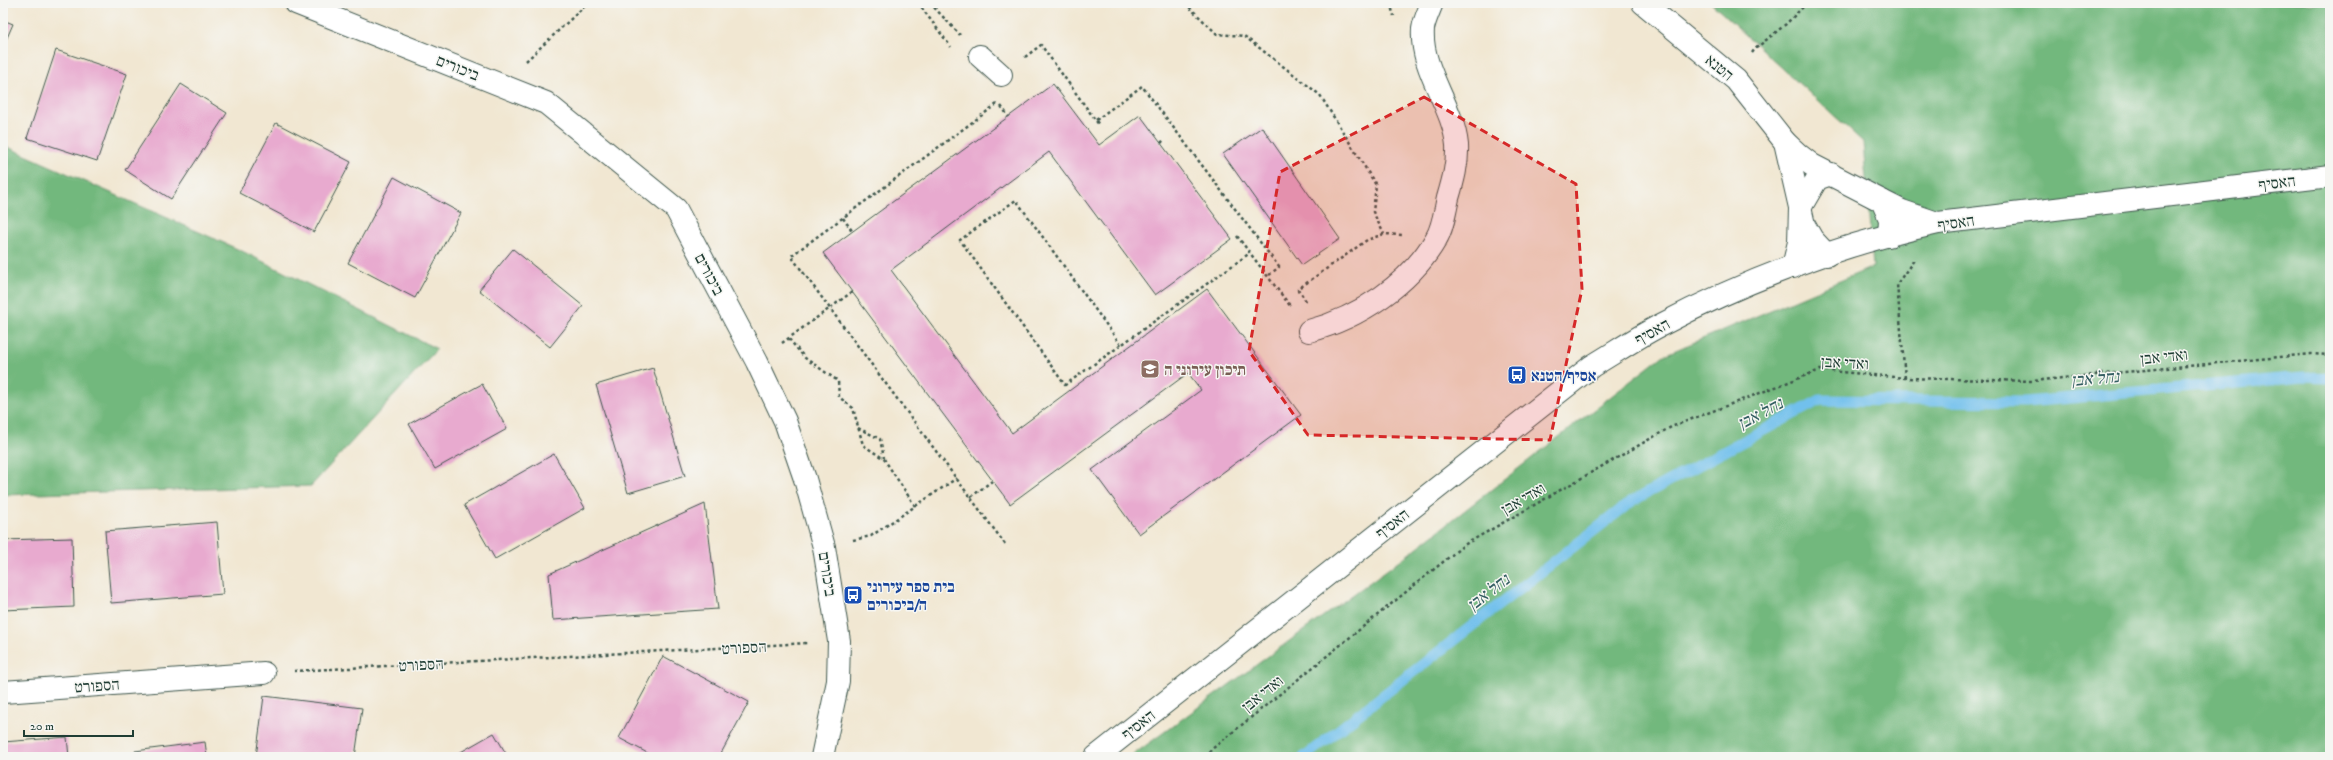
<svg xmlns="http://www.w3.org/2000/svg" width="2333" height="760" font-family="'IM FELL DW Pica','Frank Ruhl Libre',serif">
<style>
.forest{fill:#72b87d;stroke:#487a58}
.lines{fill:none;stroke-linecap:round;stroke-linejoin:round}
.stream{stroke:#71c0ec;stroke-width:11}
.building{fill:#e8aacf}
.minor-casing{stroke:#3e564c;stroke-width:24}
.path{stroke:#3e564c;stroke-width:2.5;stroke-dasharray:3 3;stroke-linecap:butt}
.minor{stroke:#fff;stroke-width:22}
.marked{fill:#d62828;fill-opacity:0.2;stroke:#d62828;stroke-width:3;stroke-dasharray:8 5;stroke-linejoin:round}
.labels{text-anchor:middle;stroke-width:3;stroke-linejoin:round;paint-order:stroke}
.street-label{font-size:16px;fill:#1f3d34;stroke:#f6f6f2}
.education-label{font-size:16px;font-weight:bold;fill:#785e54;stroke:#f6f6f2;text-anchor:start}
.transit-label{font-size:16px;font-weight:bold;fill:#164399;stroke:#f6f6f2;text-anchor:start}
.water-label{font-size:17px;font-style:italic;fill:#345e62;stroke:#f6f6f2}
</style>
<rect width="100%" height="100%" fill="#f6f6f2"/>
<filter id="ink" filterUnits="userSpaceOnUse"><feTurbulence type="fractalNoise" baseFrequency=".025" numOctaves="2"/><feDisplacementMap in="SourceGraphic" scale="8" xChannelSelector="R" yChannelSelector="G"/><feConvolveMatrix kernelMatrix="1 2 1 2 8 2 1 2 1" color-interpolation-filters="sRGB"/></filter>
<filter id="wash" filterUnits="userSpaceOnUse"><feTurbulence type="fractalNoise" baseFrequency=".012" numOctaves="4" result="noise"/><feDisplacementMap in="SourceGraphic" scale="16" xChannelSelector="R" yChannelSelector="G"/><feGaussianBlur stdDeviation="0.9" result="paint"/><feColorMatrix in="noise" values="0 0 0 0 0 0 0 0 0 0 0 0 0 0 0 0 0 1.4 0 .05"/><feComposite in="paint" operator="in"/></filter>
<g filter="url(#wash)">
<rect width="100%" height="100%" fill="#f1e7d2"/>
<g class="forest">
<path d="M1711,3H2330V757H1130L1410,553L1664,355L1873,267L1863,142Z"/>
<path d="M3,145L242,251L437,349L311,486L3,495Z"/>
</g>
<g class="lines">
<path class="stream" d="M1304,757L1632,501L1820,400L2026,402L2303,377L2330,378"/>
</g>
<g id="blocks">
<g class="building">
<path d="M3,20L13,24L3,47Z"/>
<path d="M56,50L127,74L97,161L27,138Z"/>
<path d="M181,84L227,113L171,199L125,170Z"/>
<path d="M1053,84L1099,145L1140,115L1232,239L1155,295L1049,152L891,270L1012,433L1207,289L1301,415L1139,534L1092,470L1201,390L1188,373L1010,504L823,253Z"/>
<path d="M276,123L351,162L314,232L239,193Z"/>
<path d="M1262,127L1340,239L1302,265L1223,154Z"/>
<path d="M394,177L461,213L415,298L348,263Z"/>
<path d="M513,249L583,306L550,347L479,290Z"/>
<path d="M653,368L685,476L628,493L596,385Z"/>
<path d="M482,384L507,429L435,469L409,424Z"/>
<path d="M554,454L585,508L495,559L464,505Z"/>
<path d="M705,504L718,609L553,620L549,574Z"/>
<path d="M217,522L223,594L111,603L105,531Z"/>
<path d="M72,538L74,607L3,610V540Z"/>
<path d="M663,656L749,702L719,757H655L619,738Z"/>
<path d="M264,696L362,708L355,757H256Z"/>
<path d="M494,733L508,757H452Z"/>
<path d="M67,737L69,757H3V742Z"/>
<path d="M205,742L207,757H136L135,751Z"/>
</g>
</g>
</g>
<g filter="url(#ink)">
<use href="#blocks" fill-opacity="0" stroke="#3e564c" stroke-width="1"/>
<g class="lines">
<defs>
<g id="minor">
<path d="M296,3L546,103L676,209L757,362L785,421L805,479L824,547L839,641L838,681L822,757"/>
<path d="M1643,3L1736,80L1785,142L1799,155L1812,165L1882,201L1890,219L1889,236"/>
<path d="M980,56L1001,75"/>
<path d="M1785,142L1804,225L1812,239L1827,255"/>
<path d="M1882,201L1902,211L1937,223"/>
<path d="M1793,267L1799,242L1800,208L1817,179L1831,174"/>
<path d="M1309,331C1359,318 1410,284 1436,239C1443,228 1445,211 1448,198C1453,181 1458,163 1457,145C1453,105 1420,70 1423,29C1424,21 1429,11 1432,3"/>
<path d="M3,692L264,673"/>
<path d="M1096,757L1592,366C1614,353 1636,338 1659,326C1746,280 1843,244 1938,223L2330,176"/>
</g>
</defs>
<use href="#minor" class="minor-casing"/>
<g class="path">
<path d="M918,3L951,47"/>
<path d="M930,3L960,35"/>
<path d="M1185,3L1217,34L1244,36L1320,95L1376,185L1373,212L1384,234"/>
<path d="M1390,3L1394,16"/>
<path d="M1752,53L1755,49L1786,24L1807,3"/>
<path d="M1025,57L1041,45L1099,125"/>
<path d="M526,61L588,3"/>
<path d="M997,104L791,256L1005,544"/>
<path d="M1001,106L1009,117"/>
<path d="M1096,120L1142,86L1279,267L1268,276"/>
<path d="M1161,143L1164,140"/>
<path d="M843,218L853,232"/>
<path d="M1237,236L1291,307"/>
<path d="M1306,301L1298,289L1367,240L1384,234L1402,235"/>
<path d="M789,339L805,358L838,381L839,397L853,408L863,445L884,459L915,506"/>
<path d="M782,343L852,292"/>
<path d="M1121,345L1016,200L960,240L1065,385L1250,253"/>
<path d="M1905,378L1897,284L1914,260"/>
<path d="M858,428L880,439L884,458"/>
<path d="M971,497L992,481"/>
<path d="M853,540L871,536L957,478"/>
<path d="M294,671L808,643"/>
<path d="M1205,757L1212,749L1464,545L1671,427L1820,370L1905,378L2032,381L2311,354L2330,355"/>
</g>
<use href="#minor" class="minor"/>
</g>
</g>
<path class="marked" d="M1424,97L1576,184L1582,289L1550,440L1308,435L1249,351L1280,172Z"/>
<defs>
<symbol id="school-square" viewBox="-11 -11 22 22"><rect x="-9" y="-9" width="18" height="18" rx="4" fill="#8d6e63" stroke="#f6f6f2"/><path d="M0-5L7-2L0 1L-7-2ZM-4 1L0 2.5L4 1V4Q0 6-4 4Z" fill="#fff"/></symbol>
<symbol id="bus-square" viewBox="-11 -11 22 22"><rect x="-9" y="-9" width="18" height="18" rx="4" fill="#1a4fb4" stroke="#f6f6f2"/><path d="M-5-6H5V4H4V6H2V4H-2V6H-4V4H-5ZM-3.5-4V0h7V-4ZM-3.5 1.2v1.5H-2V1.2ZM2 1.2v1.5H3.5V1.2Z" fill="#fff"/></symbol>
</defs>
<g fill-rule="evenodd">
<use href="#school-square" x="1139" y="358" width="22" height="22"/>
<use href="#bus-square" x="1506" y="364" width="22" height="22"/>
<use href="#bus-square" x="842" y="584" width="22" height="22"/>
</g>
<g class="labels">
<g class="street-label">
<text transform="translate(458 67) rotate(22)" y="6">ביכורים</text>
<text transform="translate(1720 67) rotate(40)" y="6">הטנא</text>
<text transform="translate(2277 182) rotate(-7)" y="6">האסיף</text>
<text transform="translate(1956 222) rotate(-8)" y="6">האסיף</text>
<text transform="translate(710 274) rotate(62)" y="6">ביכורים</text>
<text transform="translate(1652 331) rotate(-29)" y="6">האסיף</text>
<text transform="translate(2164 356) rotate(-6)" y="6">ואדי אבן</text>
<text transform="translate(1845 362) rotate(3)" y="6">ואדי אבן</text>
<text transform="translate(1523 498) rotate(-30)" y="6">ואדי אבן</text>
<text transform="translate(1392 523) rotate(-38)" y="6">האסיף</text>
<text transform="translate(828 574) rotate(81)" y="6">ביכורים</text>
<text transform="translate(744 647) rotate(-3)" y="6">הספורט</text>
<text transform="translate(421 664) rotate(-3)" y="6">הספורט</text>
<text transform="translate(97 685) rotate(-4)" y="6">הספורט</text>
<text transform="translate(1262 693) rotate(-39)" y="6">ואדי אבן</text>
<text transform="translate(1138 724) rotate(-38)" y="6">האסיף</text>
</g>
<g class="education-label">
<text x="1164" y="375">תיכון עירוני ה</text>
</g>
<g class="transit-label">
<text x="1531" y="381">אסיף/הטנא</text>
<text x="867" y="592">בית ספר עירוני<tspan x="867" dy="18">ה/ביכורים</tspan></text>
</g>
<g class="water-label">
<text transform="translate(2095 378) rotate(-5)" y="6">נחל אבן</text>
<text transform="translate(1760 413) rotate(-28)" y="6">נחל אבן</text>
<text transform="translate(1488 592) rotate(-38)" y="6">נחל אבן</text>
</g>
</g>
<rect width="2333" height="760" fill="none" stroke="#f6f6f2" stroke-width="16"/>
<path d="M24 730v6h109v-6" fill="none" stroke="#1f3d34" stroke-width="2"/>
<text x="30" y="730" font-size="12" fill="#1f3d34" stroke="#f6f6f2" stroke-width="3" paint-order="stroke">20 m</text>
</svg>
